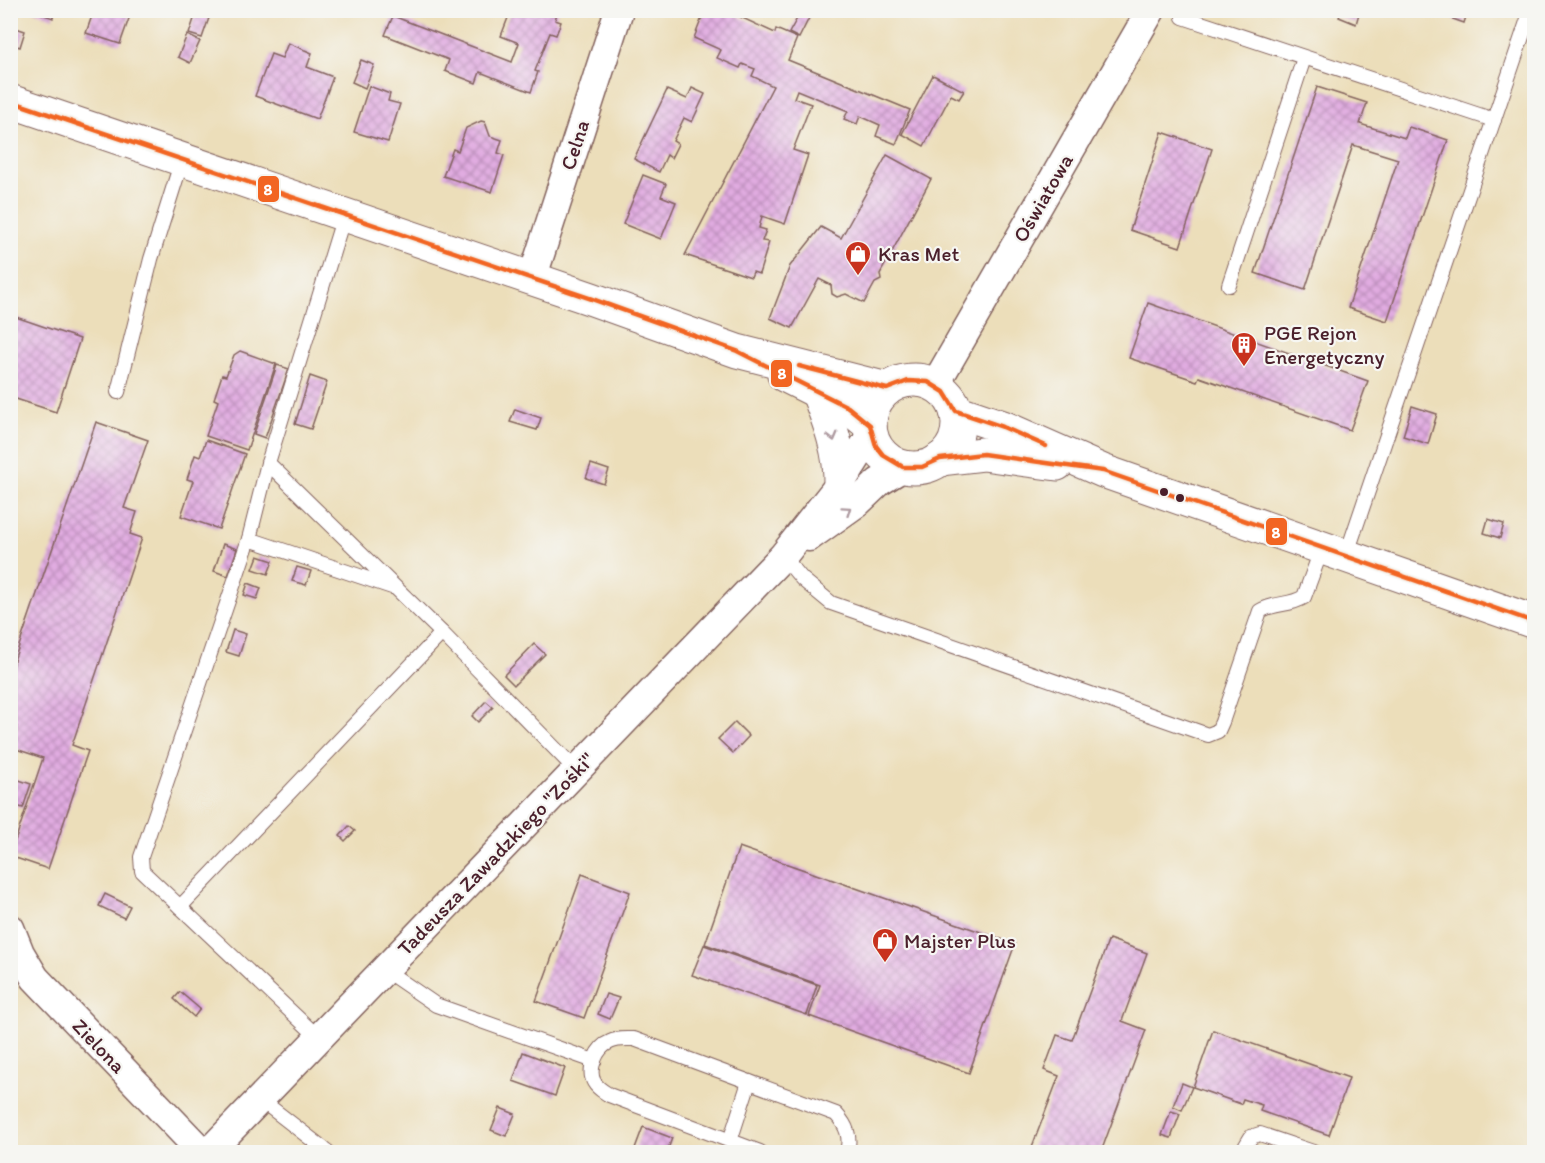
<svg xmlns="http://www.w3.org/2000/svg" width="1545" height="1163" font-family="Itim,sans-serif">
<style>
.building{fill:url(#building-cross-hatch)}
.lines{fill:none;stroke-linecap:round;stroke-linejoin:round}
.service-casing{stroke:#83625d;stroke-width:16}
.minor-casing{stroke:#83625d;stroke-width:31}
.tertiary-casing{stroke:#83625d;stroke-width:35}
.service{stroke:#fff;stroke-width:14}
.minor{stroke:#fff;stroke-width:28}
.tertiary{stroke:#fff;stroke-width:33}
.bus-1-casing{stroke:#f6f6f2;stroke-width:9}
.bus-1{stroke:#f26522;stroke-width:4.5}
.oneway{stroke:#ae9aa0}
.bus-dot{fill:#4a1f2b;stroke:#f6f6f2;stroke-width:2}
.labels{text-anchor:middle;stroke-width:4.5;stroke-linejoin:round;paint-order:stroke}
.street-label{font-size:21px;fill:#4a1f2b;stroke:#f6f6f2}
.poi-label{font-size:21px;fill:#4a1f2b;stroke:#f6f6f2;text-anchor:start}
.line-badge{stroke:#f6f6f2;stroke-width:2}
.badge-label{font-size:16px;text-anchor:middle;font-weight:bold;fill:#fff}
</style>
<defs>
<pattern id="building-cross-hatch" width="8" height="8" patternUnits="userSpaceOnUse" patternTransform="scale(1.5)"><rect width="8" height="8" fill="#e1ace1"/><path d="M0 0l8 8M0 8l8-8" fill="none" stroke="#b88bb7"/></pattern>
</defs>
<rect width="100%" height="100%" fill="#f6f6f2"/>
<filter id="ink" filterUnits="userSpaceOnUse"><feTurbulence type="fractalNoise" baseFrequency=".0167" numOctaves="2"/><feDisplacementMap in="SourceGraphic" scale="12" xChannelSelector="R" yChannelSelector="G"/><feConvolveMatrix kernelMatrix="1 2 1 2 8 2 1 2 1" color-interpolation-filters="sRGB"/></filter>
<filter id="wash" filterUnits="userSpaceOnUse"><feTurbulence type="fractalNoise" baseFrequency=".008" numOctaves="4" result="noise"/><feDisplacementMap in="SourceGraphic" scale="24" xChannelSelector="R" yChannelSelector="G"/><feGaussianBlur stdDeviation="1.35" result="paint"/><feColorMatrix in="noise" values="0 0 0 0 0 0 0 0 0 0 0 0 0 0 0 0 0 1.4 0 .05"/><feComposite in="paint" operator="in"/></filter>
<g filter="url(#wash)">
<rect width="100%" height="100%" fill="#ecdeba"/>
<g id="blocks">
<g class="building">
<path d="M31,10H55L53,18Z"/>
<path d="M94,10H132L120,44L86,33Z"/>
<path d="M197,10H209L206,17L209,18L202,38L189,34Z"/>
<path d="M511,10H558L555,20L561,22L556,35L550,33L535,71L538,72L531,92L480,72L476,83L445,71L449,60L385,35L393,16L512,62L519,43L501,36Z"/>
<path d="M705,10H738L740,12L738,16L775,33L776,29L797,38L788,60L910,110L896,144L876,136L880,125L860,116L857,124L844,119L848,111L797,90L794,98L811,104L793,150L808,155L785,224L762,216L759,228L766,230L762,241L769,242L759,274L753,272L751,277L685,255L773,86L752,76L755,69L742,64L740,68L717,58L721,50L694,38Z"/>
<path d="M1342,10H1360L1356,24L1339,17Z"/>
<path d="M1428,10H1468L1464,23Z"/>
<path d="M800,13L809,18L799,38L789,33Z"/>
<path d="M10,26L25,31L20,47L10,44Z"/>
<path d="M187,35L200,41L190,63L178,57Z"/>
<path d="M288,43L312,53L307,67L333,77L317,119L255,96L271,54L282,58Z"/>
<path d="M361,60L374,65L365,88L352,82Z"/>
<path d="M933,75L964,91L959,99L951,95L924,146L902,134Z"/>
<path d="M369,86L390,94L388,101L400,104L388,142L354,132Z"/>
<path d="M1317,87L1367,103L1360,124L1405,138L1409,127L1448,140L1387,321L1348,308L1398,159L1353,145L1305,290L1255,273Z"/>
<path d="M692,88L705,94L692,122L684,118L673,141L678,144L671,158L667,155L659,172L634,159L667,90L687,99Z"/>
<path d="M481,121L485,122L490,136L502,140L498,153L504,155L492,192L443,176L453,149L458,151L466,128Z"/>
<path d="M1162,132L1212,149L1180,247L1130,230Z"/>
<path d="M887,155L931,179L880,274L881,280L875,283L864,303L846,294L837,297L832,294L831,285L819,279L792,328L770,318L790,266L821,227L841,238Z"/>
<path d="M643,175L666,184L661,196L676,202L661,239L623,224Z"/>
<path d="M1148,303L1368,381L1350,430L1199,377L1197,381L1129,358Z"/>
<path d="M10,315L80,339L56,412L13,398L10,404Z"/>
<path d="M240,351L276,364L247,450L206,436L218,401L214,399L222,375L226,376L234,355Z"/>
<path d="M277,365L289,369L265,438L254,434Z"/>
<path d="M310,376L327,382L311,429L295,424Z"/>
<path d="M1412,406L1437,414L1428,444L1403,436Z"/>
<path d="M515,409L541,418L537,430L510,422Z"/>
<path d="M96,422L148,440L124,508L137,512L130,534L142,538L72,745L88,751L48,869L10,856L43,758L10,747L17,727L10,724V672Z"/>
<path d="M206,440L245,454L219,529L181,516L193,481L187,479L195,455L200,457Z"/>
<path d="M591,464L609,470L604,484L586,478Z"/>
<path d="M1488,519L1504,524L1500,538L1484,533Z"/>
<path d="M223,544L237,549L228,576L214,571Z"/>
<path d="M258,556L273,561L268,574L253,569Z"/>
<path d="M297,567L311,571L306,585L292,581Z"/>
<path d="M248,583L261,588L257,599L244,595Z"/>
<path d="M233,630L246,634L239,656L226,652Z"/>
<path d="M534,644L545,654L514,685L504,675Z"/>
<path d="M486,701L493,707L478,722L472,716Z"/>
<path d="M735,722L749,736L733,753L718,739Z"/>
<path d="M10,777L31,784L23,808L10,804Z"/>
<path d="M349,826L355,831L345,841L340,836Z"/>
<path d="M739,847L1015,944L969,1073L809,1016L820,985L705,944Z"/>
<path d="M582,874L630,892L584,1018L536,1001Z"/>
<path d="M105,894L130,906L124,918L99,906Z"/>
<path d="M1109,939L1147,953L1122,1021L1146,1030L1101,1152H1030L1059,1076L1044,1070L1057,1035L1072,1040Z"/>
<path d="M704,945L817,985L807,1015L692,975Z"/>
<path d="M180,992L200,1009L194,1017L174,999Z"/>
<path d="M606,994L619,998L610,1019L598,1014Z"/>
<path d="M1213,1030L1349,1078L1329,1135L1260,1111L1262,1105L1243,1099L1241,1104L1193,1087Z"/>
<path d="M523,1052L565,1068L555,1096L513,1081Z"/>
<path d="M1182,1083L1192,1087L1182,1110L1173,1106Z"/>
<path d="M500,1108L515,1114L506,1136L491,1130Z"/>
<path d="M1171,1111L1180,1114L1171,1138L1162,1135Z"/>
<path d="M643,1127L672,1138L667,1152H640L634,1151Z"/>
</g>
</g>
</g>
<g filter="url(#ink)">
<use href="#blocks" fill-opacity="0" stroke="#83625d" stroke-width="1.5"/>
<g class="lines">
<defs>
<g id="service">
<path d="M1183,17L1494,120"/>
<path d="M1229,285L1304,58"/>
<path d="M118,392L151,259L182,160"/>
<path d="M268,463L442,633L577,771"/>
<path d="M249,539L392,587"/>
<path d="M783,556L802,579L831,603L1208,735L1218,731L1222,722L1260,611C1275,602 1290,606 1304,597L1322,548"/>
<path d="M1346,556L1531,10"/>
<path d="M180,907L442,633"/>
<path d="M385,970L436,1005L594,1061"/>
<path d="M320,1039L142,871L141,857L249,539L268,463L344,216"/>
<path d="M261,1100L328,1152"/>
<path d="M730,1141L749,1082"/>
<path d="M760,1152L609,1095C603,1091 598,1089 594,1082C587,1069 597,1047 610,1042C617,1038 626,1039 634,1039L836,1114C847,1126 851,1137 847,1152"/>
<path d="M1242,1152L1251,1137L1260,1134L1313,1152"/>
</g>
<g id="minor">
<path d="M532,279L619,10"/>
<path d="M935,385L1151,10"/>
<path d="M809,537L858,502L879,482L903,467"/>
<path d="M10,928L20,953L35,978L202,1152"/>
<path d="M209,1152L783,556L840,484L871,435"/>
</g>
<g id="tertiary">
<path d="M10,101L592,299L737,351L887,389"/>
<path d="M784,375L848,407L870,425"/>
<circle cx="914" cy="424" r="44"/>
<path d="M818,393C829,422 841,452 840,484"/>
<path d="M956,411L1003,427L1103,471L1534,622"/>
<path d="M940,459L983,454L1057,464"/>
</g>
</defs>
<use href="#service" class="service-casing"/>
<use href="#minor" class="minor-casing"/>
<use href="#tertiary" class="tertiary-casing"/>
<use href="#service" class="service"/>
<use href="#minor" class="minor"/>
<use href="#tertiary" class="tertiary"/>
<defs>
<g id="bus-1">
<path d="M10,101L592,299L737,351L848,407L870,425L876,446L883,455L903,467H922L940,459L983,454L1103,471L1534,622"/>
<path d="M799,366L887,389L908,381L928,382L944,392L956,411L1003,427L1046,446"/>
</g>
</defs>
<use href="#bus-1" class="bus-1-casing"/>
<use href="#bus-1" class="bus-1"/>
</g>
<defs><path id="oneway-chevron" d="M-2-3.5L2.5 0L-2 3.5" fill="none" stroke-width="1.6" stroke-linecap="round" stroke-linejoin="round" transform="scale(1.5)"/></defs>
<g class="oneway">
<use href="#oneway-chevron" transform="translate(833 437) rotate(75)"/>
<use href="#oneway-chevron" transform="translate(847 510) rotate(-35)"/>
</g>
</g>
<defs>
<symbol id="shop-pin" viewBox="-11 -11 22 30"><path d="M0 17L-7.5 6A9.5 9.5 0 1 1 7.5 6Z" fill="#c8321e" stroke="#f6f6f2"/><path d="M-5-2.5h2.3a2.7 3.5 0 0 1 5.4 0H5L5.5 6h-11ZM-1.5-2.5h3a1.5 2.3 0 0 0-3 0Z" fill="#fff"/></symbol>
<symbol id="building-pin" viewBox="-11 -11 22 30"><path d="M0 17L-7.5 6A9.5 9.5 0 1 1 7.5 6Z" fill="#c8321e" stroke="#f6f6f2"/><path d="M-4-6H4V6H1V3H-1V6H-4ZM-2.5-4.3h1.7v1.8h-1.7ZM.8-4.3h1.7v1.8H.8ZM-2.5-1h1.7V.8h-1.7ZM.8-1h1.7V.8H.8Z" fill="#fff"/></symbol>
</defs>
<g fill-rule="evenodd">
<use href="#shop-pin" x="843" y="239" width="30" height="40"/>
<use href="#building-pin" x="1229" y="330" width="30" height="40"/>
<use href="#shop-pin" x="870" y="926" width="30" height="40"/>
</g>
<g class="bus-dot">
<circle cx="1164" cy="492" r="5"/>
<circle cx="1180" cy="498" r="5"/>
</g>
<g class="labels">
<g class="street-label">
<text transform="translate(575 145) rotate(-72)" y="7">Celna</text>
<text transform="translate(1043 198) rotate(-60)" y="7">Oświatowa</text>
<text transform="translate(496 854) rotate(-46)" y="7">Tadeusza Zawadzkiego "Zośki"</text>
<text transform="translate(99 1046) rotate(46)" y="7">Zielona</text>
</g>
<g class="poi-label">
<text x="878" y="261">Kras Met</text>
<text x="1264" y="340">PGE Rejon<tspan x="1264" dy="24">Energetyczny</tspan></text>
<text x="904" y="948">Majster Plus</text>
</g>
</g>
<g class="line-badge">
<rect x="257" y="175" width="23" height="28" rx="6" fill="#f26522"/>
<rect x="770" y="359" width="23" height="29" rx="6" fill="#f26522"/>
<rect x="1265" y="517" width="23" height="29" rx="6" fill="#f26522"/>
</g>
<g class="badge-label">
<text x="268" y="195">8</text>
<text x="782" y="379">8</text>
<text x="1276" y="538">8</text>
</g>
<rect width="1545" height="1163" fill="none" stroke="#f6f6f2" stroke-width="36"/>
</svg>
